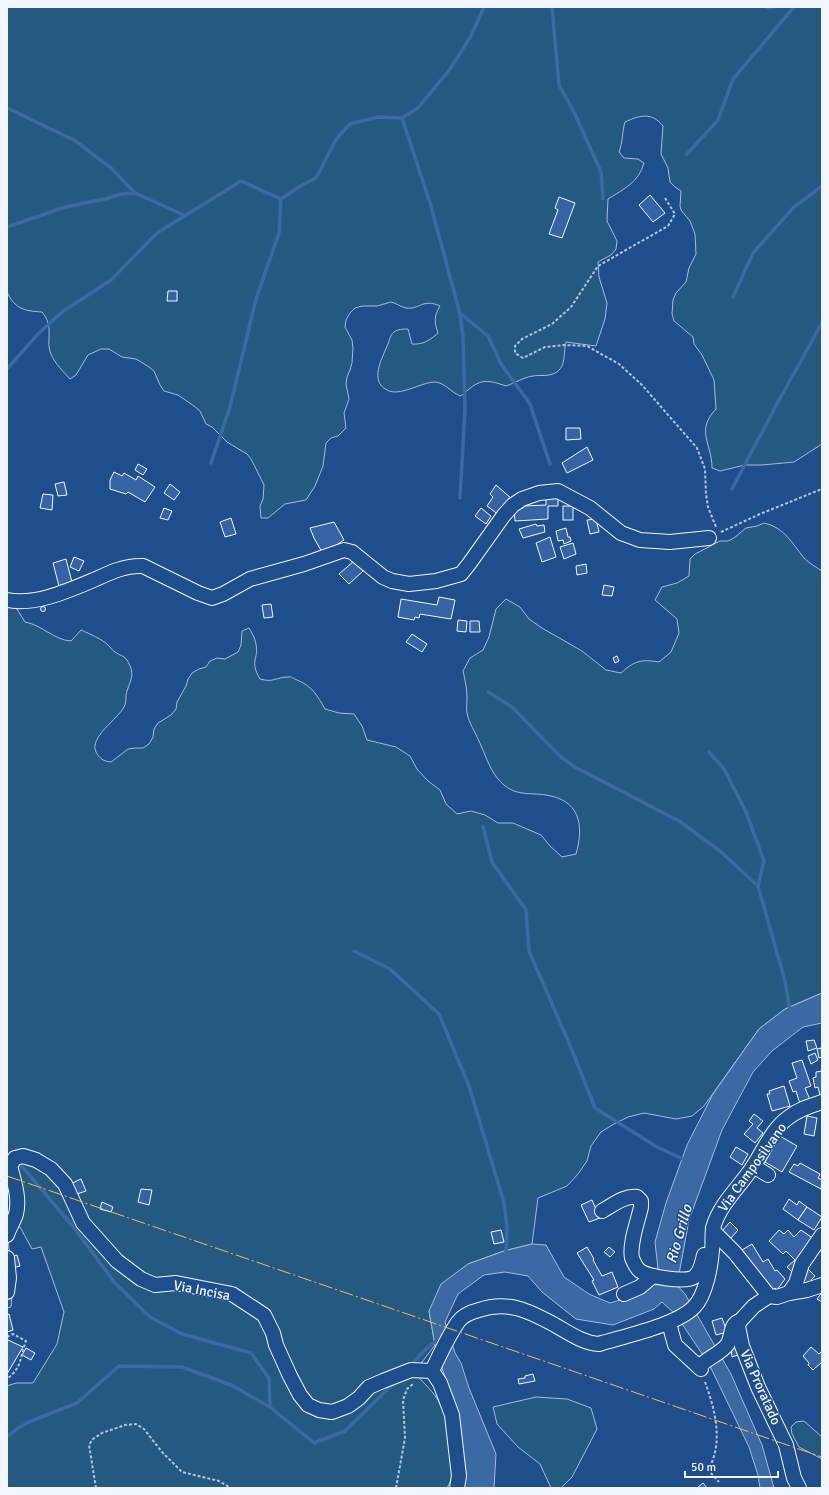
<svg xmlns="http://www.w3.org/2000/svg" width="829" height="1495" font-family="Signika,sans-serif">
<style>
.green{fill:#245a82;stroke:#a8bbd7}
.water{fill:#3b69a3;stroke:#a8bbd7}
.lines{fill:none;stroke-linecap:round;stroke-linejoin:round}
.stream{stroke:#3b69a3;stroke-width:3.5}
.building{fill:#3563a3;stroke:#f2f6ff}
.minor-casing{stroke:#f2f6ff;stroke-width:16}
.path{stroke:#b3c4dc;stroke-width:2;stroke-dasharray:3 2;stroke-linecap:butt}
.minor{stroke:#1f4e8c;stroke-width:14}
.power{stroke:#ffb74d;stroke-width:1;stroke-dasharray:14 3 2 3;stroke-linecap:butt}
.labels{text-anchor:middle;stroke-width:3;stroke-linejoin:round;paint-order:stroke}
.street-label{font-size:14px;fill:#f2f6ff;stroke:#1f4e8c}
.water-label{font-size:15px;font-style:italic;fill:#f2f6ff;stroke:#1f4e8c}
</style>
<rect width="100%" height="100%" fill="#1f4e8c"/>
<g class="green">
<path d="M7,7H822V444L794,462L762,465H745L720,471L712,468C712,443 695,431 716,409L714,380L702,355L694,344L693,337L674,321L672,314L673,300L676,293L686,282L689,268L696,254L695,234L690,221L681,210L680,206L681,191L675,187L670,182L668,168L661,154L663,126C652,112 640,115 625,122C622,132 623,142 619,152L624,158L638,159L644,163C639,182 624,189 608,199L607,221L617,241L616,249L611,255L598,262L599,277L607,303L605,319L596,346L566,342C563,355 567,372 549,375C544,376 538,375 533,376C524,377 515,383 506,386C483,378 479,380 461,396C451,393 445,382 434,382C419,383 400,397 387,390C369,381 382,359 387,346C390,341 389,336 394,332C398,329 403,329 408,329L412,344C423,345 430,340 438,333C434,322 434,316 440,306C422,298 420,310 406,308C401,307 396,303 391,302L377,306H362L355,308L350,313L346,320L345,327L352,340L353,348L352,363L350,370L347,377L346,384L349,399L344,413L346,428L338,436L331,438L326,443L323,466L315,486L306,500L285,504L268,518H261L260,506L263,499L264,485L251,459L247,454L227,442L212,427L206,424L200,411L194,406L178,395L164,391L160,385L154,371L149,367L136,359L122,357L109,349H101L88,355L76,375L70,379C63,371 55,364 51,354C45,341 55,327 42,312C24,311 15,309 7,292Z"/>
<path d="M764,523C784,527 792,543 804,558C809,563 816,567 822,571V993L785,1009L759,1029L704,1106L692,1116L676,1119L644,1113L628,1117L614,1124L601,1132L591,1146L587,1161L578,1174L567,1186L538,1198L532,1244L504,1251L468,1264L429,1311L435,1345L413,1374L417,1375C424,1384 434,1392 439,1402C451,1422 460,1468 447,1488H7V1386L16,1383H33L57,1344L64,1312L41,1247L32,1249L20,1227L11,1229L8,1239L13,1286L11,1307L7,1308V604L17,609L25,622C42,625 54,640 71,641L81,630C90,634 102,639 108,645C111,648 112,650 115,652C119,655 125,656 127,660C137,676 129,681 126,695C126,700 126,703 124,707C118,719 89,737 96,752C100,759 103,761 111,762L128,749L135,748H143L149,744L153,737L154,729L158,723L171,715L176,709L177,702L186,686L188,679L192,673L199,669L206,667L210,661L217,658L225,659L238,652L241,645L242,631L249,628C252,633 255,638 256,644C259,660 249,660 260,679C274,683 276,677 288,677C291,676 294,679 297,680C312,686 317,695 325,709L339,713L354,714L362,726L367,740L396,747L410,756L417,769L428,781L440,790L446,804L457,814L471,811L485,815L498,823H513L541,835L550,846L562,857L576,854C583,829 582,803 551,796C530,791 515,799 498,779C489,768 485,754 479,741C475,732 469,723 467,713C466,708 467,703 467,698C467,688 465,680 463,671L470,658L483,650L489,637L496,609L506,599L520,607L529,619L542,628L582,651L606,670L621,673C634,661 641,659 659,662L671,652L679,633L677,619L655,600L662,587L677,583L689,576L690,559L695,554L720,541H728L734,538L746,528L757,526Z"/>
<path d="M536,1397L567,1399L591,1408L597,1429L572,1477L561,1488H551L540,1464L518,1447L497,1424L493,1407Z"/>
<path d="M804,1421L822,1437V1459L799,1447L792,1434L791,1427L796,1422Z"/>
</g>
<path class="water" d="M822,993V1023L803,1027L772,1051L753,1072L722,1130L689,1220L677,1285L685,1294L731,1374L762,1445L774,1488H760L758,1475L749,1447L709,1364L676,1315L662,1302L654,1309L613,1325L576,1319L542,1292L528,1276L505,1272L484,1275L458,1294L445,1322L455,1353L461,1363L469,1388L496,1454L494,1488H462L461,1439L455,1404L443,1371L435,1345L429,1311L441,1284L468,1264L504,1251L532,1244L546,1245L564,1277L589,1294L610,1303L640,1294L652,1286L658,1269L655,1242L666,1203L687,1145L713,1094L759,1029L785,1009Z"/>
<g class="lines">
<g class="stream">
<path d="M552,7L559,85L575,114L601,172L603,199"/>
<path d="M766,7L769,8L774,7"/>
<path d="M7,108L74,140L111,168L135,193L186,216"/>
<path d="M402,118L431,206L460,314L463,336L465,409L460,498"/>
<path d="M687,154L718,120L733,79L794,7"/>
<path d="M7,227L65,207L105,199L122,194L135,193"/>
<path d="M733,297L753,253L794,207L822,186"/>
<path d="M461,314L488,336L501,364L530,404L550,464"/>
<path d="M7,369L38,334L62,312L111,280L157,233L241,181L281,199L297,188L316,178L337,138L350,124L378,117L402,118L418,108L450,69L471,36L484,7"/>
<path d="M211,463L230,407L256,299L279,233L281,199"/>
<path d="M732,489L778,402L822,323"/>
<path d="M488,692L512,707L561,757L575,767L679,821L720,851L758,886L785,981L790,1010"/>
<path d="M709,752L724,769L746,812L764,861L758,886"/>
<path d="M483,827L492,862L526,910L529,951L569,1043L595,1108L657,1147L685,1160"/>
<path d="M354,951L390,969L439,1014L469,1086L504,1203L507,1227L506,1255"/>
<path d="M17,1162L26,1171L75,1229L115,1283L150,1317L182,1334L251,1353L269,1378L270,1407"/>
<path d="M409,1367L426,1349L438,1339"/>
<path d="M7,1437L18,1428L31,1421L77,1403L119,1366L182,1367L231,1385L270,1407L314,1443L345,1431L394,1383"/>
</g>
</g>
<g class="building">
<path d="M650,195L665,213L653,222L639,205Z"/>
<path d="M559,197L575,203L562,238L549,234L558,210L555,208Z"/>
<path d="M168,291H177V301H167Z"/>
<path d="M566,428H580L581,439L566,440Z"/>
<path d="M587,447L593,460L567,473L562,463Z"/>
<path d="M138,464L147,469L143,475L135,470Z"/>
<path d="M114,472L122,476L124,473L136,480L138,476L155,487L145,502L128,492L126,494L110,489V480Z"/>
<path d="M64,482L67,495L58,496L55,484Z"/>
<path d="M170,484L180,492L174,500L164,493Z"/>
<path d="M496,485L512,499L499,515L487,506L493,497L490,494Z"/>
<path d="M43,494L53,495L52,510L40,508Z"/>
<path d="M546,495H558V506H548V519L515,521L514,509L523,508V506L546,505Z"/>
<rect x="563" y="506" width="10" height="14"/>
<path d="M164,508L172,511L168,520L160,518Z"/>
<path d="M481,508L491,516L486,524L475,516Z"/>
<path d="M231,518L236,534L225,537L220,522Z"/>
<path d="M596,519L599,532L590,534L587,520Z"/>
<path d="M334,522L344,540L323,554L314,538L310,528Z"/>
<path d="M536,524L537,526L544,525L545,532L523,538L519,529Z"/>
<path d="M566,528L568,537H570L571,541L564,544L563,540L558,541L556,531Z"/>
<path d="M550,537L556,557L542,562L536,543Z"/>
<path d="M573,543L576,554L564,559L560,547Z"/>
<path d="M74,557L84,561L79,571L70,567Z"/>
<path d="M66,559L73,586L60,590L53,563Z"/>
<path d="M354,561L363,571L349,584L339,574Z"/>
<path d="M586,564L587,573L577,575L576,566Z"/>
<path d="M604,585L614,587L612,596L602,595Z"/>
<path d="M439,597L455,600L451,619L420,614L419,618L415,617L414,620L398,617L401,599L437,605Z"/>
<path d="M271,604L273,617L264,618L262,605Z"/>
<circle cx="43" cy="609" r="2.5"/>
<path d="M458,620L467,621L466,632L457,631Z"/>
<path d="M470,621H479L480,632H470Z"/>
<path d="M412,634L427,644L422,652L406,642Z"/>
<path d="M617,656L619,661L615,663L613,658Z"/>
<path d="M814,1040L817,1048L808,1051L806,1041Z"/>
<path d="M821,1048L822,1057L819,1058L817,1049Z"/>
<path d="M815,1053L818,1060L811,1064L808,1056Z"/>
<path d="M802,1060L811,1086L805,1088L811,1102L801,1107L796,1091L793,1092L789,1081L797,1078L792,1063Z"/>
<path d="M822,1071V1099H821L818,1087L815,1088L813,1078L816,1077V1072Z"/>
<path d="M784,1086L790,1106L772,1111L767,1094H770L769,1091Z"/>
<path d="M754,1114L763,1121L757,1128L763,1133L755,1143L744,1134L753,1124L749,1121Z"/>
<path d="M807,1116L817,1118L814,1136L804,1134Z"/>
<path d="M780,1136L797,1146L782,1172L765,1162Z"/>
<path d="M736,1147L748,1154L742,1165L730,1157Z"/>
<path d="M800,1163L820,1174L818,1178L822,1180L821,1189L789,1172L794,1164L798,1166Z"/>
<path d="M81,1179L86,1191L74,1195L68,1185Z"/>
<path d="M141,1189L152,1190L149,1205L138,1202Z"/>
<path d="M789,1199L797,1205L799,1201L807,1207L798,1220L783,1209Z"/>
<path d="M592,1200L600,1218L589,1222L581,1205Z"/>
<path d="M102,1202L113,1207L111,1212L100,1209Z"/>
<path d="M807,1207L822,1217L814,1230L798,1220Z"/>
<path d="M730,1222L738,1230L731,1238L722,1231Z"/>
<path d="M501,1230L504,1242L494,1244L491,1232Z"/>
<path d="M779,1230L784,1234L788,1230L794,1237L801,1230L814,1239L797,1262L786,1251L783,1254L769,1241Z"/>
<path d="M752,1244L763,1262L768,1259L775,1271L777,1270L785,1279L777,1290L775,1288L772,1292L742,1250Z"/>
<path d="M587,1247L594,1259L593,1260L602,1276L612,1272L618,1287L599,1295L592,1281L594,1280L577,1253Z"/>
<path d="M609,1247L615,1252L610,1257L604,1252Z"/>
<path d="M17,1255L20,1266L12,1268L9,1258Z"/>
<path d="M795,1260L800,1266L792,1272L787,1267Z"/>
<path d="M808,1269L815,1276L811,1280L813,1282L808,1287L801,1280Z"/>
<path d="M822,1292V1302L817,1299Z"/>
<path d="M9,1314L13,1330L7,1332V1315Z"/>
<path d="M722,1318L727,1332L716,1335L712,1321Z"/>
<path d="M8,1340L23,1347L7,1374V1342Z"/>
<path d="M737,1346L738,1355L732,1357L731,1347Z"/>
<path d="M811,1347L819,1354L822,1351V1362L813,1370L808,1365L809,1363L803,1356Z"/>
<path d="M26,1348L35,1353L31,1360L22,1355Z"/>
<path d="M533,1374L535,1381L519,1384L518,1379L525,1378V1376Z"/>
<path d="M703,1483L707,1488H697Z"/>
</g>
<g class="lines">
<defs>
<g id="minor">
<path d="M7,600C35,606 70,590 96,579C111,572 126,565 143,566L198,593L212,598L223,594L250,579L304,564L344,550L352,552L383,577L392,581L409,584L436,581L461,574L469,564L504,515L513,505L522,499L539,493L558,491L590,508L621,533L640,540L670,542L709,538"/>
<path d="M753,1166L768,1175"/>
<path d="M602,1211C613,1205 625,1195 637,1197L641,1201V1207C638,1221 629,1244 632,1258C634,1263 636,1268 640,1271C649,1277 686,1283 694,1277C701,1272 702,1263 704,1255"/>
<path d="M713,1231L735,1253L769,1296L777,1297L789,1293L807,1290L822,1285"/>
<path d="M7,1235C9,1228 14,1221 16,1214C20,1199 14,1181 10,1166L15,1158L23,1156L36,1160L51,1169L65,1184L83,1223L117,1261L141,1279L155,1285L176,1283L232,1294L264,1315L273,1333L276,1345L290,1376L300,1395L308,1405L319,1410L332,1412L348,1406L359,1398L369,1387L383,1381L411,1370L432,1371"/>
<path d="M7,1258L9,1278L7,1292"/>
<path d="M789,1293L796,1283L802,1264L822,1235"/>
<path d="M624,1294L640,1287L653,1276"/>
<path d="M769,1296L754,1306L740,1321L738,1326L742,1346L758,1387L786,1445L794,1478L799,1488"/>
<path d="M669,1323L675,1345L701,1369"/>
<path d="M699,1367C707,1358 720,1354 727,1345C733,1337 729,1324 740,1321"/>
<path d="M432,1371C439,1356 449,1335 458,1322C463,1315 471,1312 479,1310C508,1300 529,1311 555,1325C569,1333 583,1343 599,1344C625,1336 677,1325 694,1307C706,1295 711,1265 712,1250C713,1243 712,1235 713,1228C720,1203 740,1187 754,1165C765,1148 772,1129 789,1117C799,1109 810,1106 822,1102"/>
<path d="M432,1371L440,1383L452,1415L459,1476L457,1488"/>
</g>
</defs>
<use href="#minor" class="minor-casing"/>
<g class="path">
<path d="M665,198L675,214L668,226L598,266L571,307L552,324L522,339L515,346V353L523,358L545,347L564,345L587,346L619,364L642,385L697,448L705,469L706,494L708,507L716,527"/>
<path d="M721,532L760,514L822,489"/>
<path d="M7,1337L13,1334L26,1341C19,1359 23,1366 7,1379"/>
<path d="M705,1382C715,1409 724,1443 708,1470L719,1482"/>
<path d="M96,1488L89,1445L93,1439L102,1433L125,1425L136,1424L144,1429L162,1452L182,1472L219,1481L231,1488"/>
<path d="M396,1488L405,1438L403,1400L407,1389L413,1384"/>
</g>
<use href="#minor" class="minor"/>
<path class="power" d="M7,1176L822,1457"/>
</g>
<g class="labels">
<g class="street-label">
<text transform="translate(752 1167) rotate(-54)" y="5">Via Camposilvano</text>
<text transform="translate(202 1290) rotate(11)" y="5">Via Incisa</text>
<text transform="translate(761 1387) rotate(66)" y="5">Via Proratado</text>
</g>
<g class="water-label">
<text transform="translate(679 1234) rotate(-74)" y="5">Rio Grillo</text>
</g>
</g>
<rect width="829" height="1495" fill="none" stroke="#f2f6ff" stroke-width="16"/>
<path d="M685 1471v6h93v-6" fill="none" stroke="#f2f6ff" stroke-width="2"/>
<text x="691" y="1471" font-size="12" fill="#f2f6ff" stroke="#1f4e8c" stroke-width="3" paint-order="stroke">50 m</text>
</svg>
